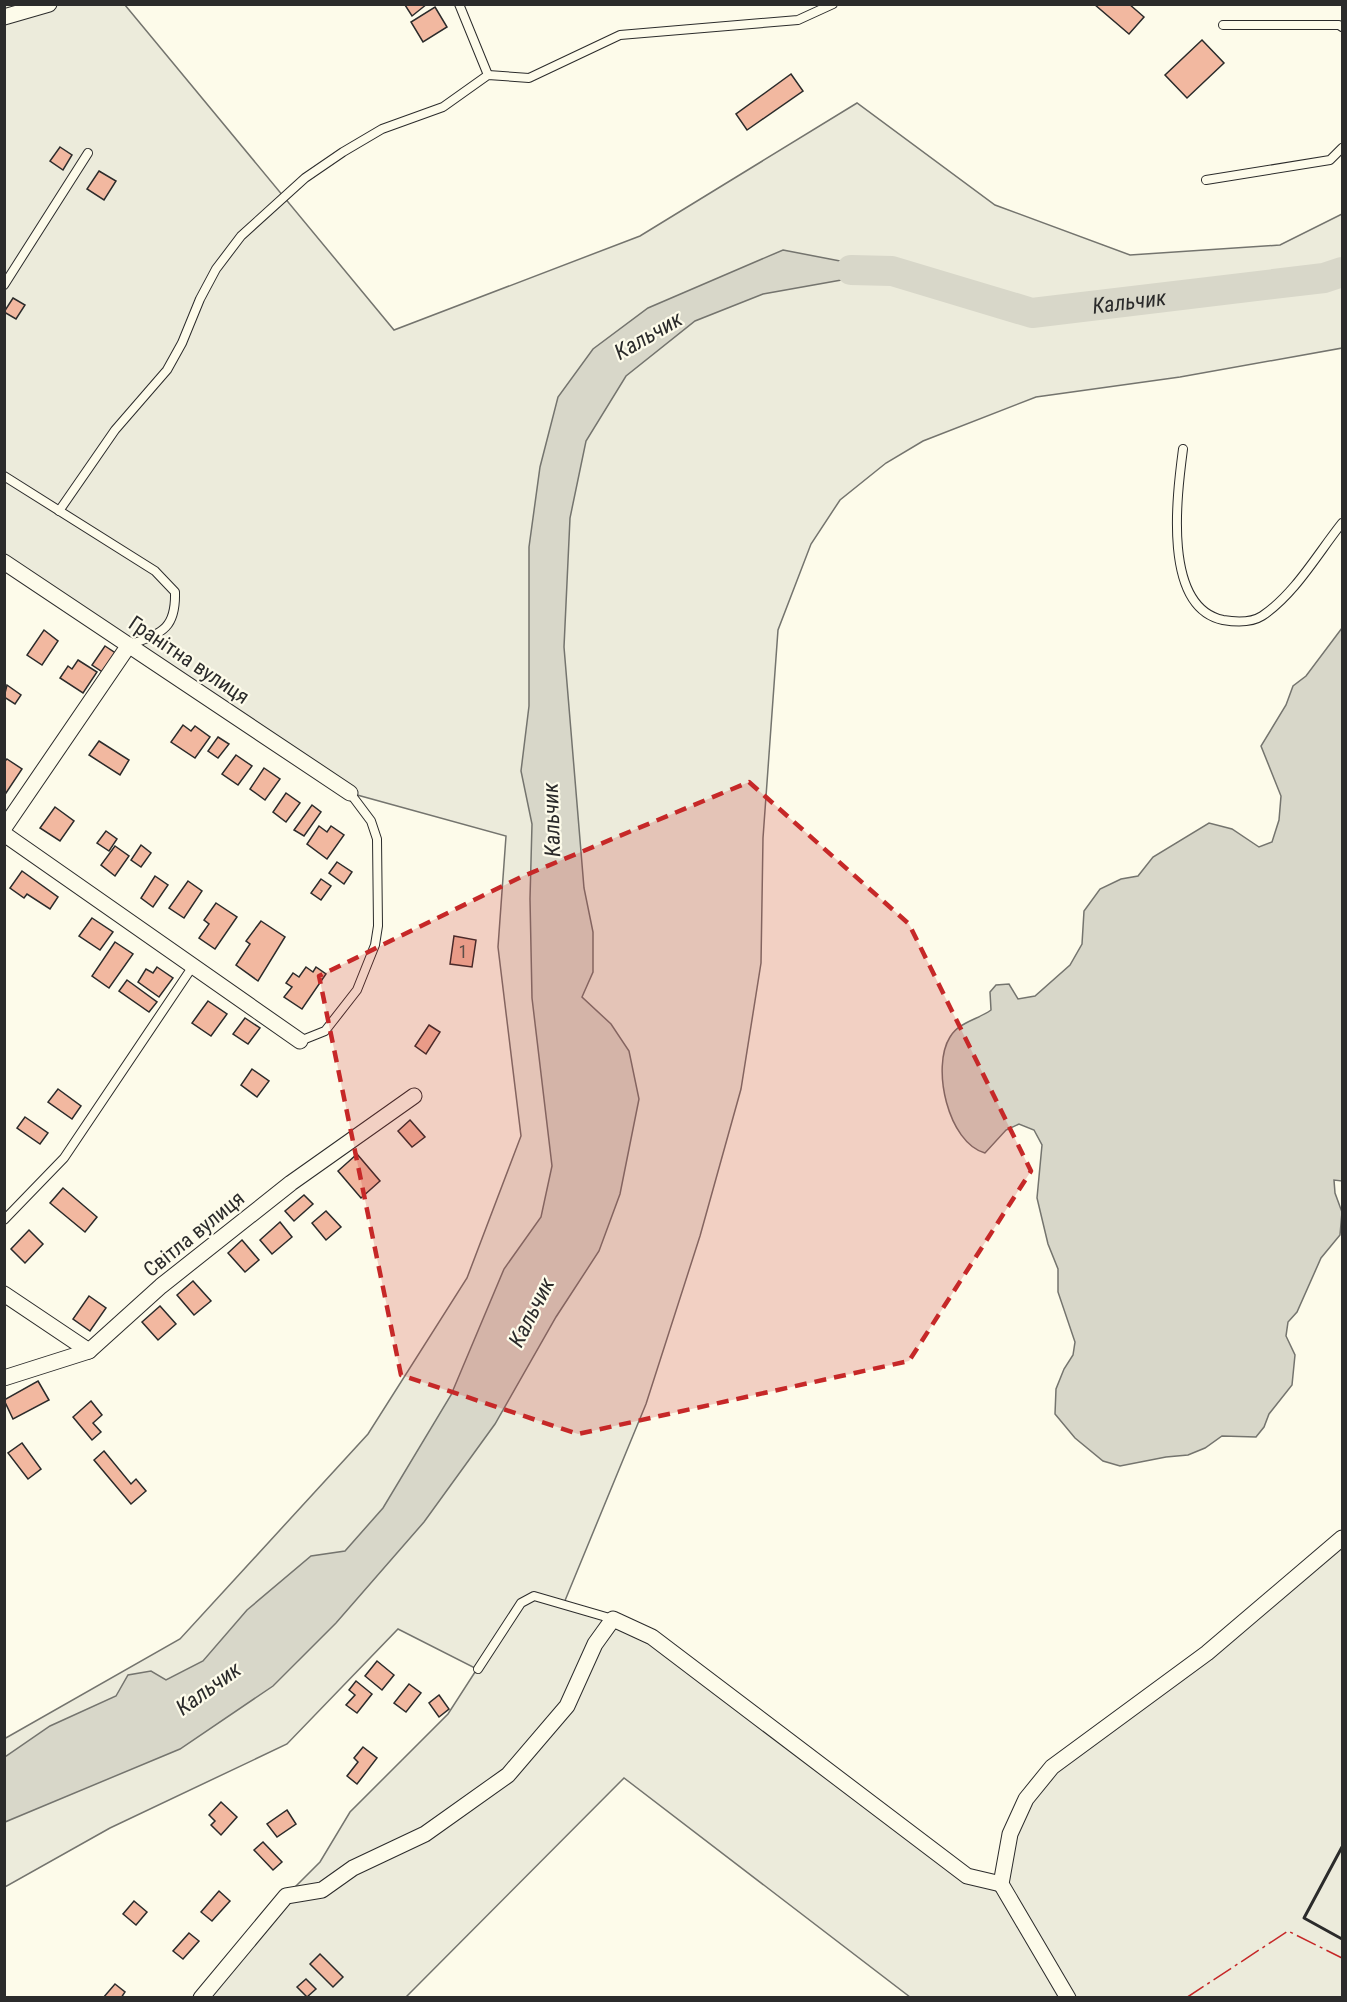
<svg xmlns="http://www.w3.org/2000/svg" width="1347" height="2002" font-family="'Roboto Condensed',sans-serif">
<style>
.green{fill:#ecebdb;stroke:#74746e;stroke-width:1.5}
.water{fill:#d8d7c9;stroke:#74746e;stroke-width:1.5}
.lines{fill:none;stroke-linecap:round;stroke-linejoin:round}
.river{stroke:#d8d7c9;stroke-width:30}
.building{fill:#f2b8a0;stroke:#2b2b2b;stroke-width:1.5}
.service-casing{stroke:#2b2b2b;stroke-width:10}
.minor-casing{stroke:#2b2b2b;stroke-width:17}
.service{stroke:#fdfbea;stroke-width:8}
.minor{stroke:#fdfbea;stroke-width:15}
.wall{stroke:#2b2b2b;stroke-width:3}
.power{stroke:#c62828;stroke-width:1.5;stroke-dasharray:21 4.5 3 4.5;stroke-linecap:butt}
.marked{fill:#c62828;fill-opacity:0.2;stroke:#c62828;stroke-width:4.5;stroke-dasharray:12 8;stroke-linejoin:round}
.labels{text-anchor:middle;stroke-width:4.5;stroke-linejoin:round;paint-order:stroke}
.number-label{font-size:18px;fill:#5d4e48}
.street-label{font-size:21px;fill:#2b2b2b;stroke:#fdfbea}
.water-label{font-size:22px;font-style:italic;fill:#2b2b2b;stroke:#fdfbea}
</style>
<rect width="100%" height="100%" fill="#fdfbea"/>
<path class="green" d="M5,5H125L394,330L640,236L857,103L995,205L1130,255L1280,245L1342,214V348L1180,377L1036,397L923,441L886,463L840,500L811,544L778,630L763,838L761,963L741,1089L700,1236L646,1404L564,1603L652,1637L967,1876L1001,1883L1010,1834L1052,1767L1342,1538V1997H910L624,1778L406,1997H201L286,1896L320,1862L350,1812L448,1714L477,1669L398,1629L287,1744L110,1828L5,1887L4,1739L180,1639L368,1434L467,1278L521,1136L498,947L506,836L350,793L5,562Z"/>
<g class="water">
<path d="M783,250L892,271L763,294L695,321L626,376L586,441L570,518L564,647L584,888L593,932V972L582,997L611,1024L629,1051L639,1099L620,1194L599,1251L556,1317L495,1424L424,1522L336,1623L273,1686L180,1749L5,1822V1757L50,1726L116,1696L128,1675L151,1671L166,1680L203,1661L247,1610L311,1556L345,1551L383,1508L451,1395L504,1269L541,1217L552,1166L532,998L530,899L532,824L521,771L529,706V547L540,467L558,397L593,349L648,308Z"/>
<path d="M1342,628V1181L1334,1180L1335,1193L1342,1212L1340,1235L1321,1258L1297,1312L1288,1322L1286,1336L1295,1355L1292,1385L1269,1414L1264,1427L1256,1437L1222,1436L1205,1448L1188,1455L1166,1457L1120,1466L1103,1461L1075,1438L1055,1414L1056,1389L1064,1369L1073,1355L1075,1342L1058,1292V1269L1048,1244L1037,1198L1042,1145L1034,1130L1019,1124L1006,1130L985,1153C948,1143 931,1067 950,1037C959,1022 977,1020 991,1010L990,992L996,985L1009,984L1018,999L1035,996L1070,965L1082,944L1084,911L1100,889L1121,879L1138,876L1153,857L1209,823L1232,829L1259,847L1272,842L1279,820L1281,796L1261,746L1286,705L1293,686L1306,676Z"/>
</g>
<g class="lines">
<path class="river" id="s1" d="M851,270L892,271L1032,313L1324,278L1342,272"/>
</g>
<g class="building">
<path d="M427,4L412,16L405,5V4Z"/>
<path d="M1094,4H1129L1144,17L1129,34Z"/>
<path d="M435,7L447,27L423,42L411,22Z"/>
<path d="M1202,40L1224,63L1187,98L1165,75Z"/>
<path d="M791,74L803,91L747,130L736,114Z"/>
<path d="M60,147L72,155L63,170L50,161Z"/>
<path d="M99,171L116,181L104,200L87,189Z"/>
<path d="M13,298L25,305L16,319L4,312Z"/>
<path d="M44,630L58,641L42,665L27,655Z"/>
<path d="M105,646L117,654L104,673L92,665Z"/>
<path d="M78,660L97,672L83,693L60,678L68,666L72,669Z"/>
<path d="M7,685L21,695L15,704L4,697Z"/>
<path d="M183,725L191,731L195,726L210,737L195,758L171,742Z"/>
<path d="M218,737L229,744L218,758L208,751Z"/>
<path d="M99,741L129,760L120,775L89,755Z"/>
<path d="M236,755L252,766L238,785L222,774Z"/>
<path d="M7,759L22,769L4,796V762Z"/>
<path d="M264,768L280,779L265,800L250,789Z"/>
<path d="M286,793L300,803L286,822L273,812Z"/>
<path d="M312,805L321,812L304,836L294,830Z"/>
<path d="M55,807L74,821L60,841L40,828Z"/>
<path d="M319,826L327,832L331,826L344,835L327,859L307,844Z"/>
<path d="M106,831L117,839L109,851L97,843Z"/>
<path d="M141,845L151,853L141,867L131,860Z"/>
<path d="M115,846L129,856L115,876L101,865Z"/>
<path d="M337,862L352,872L344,884L329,873Z"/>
<path d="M22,871L58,897L50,909L27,894L24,898L10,888Z"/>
<path d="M155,876L168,885L153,907L141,898Z"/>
<path d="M321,879L331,886L321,900L311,893Z"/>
<path d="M188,881L202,891L184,918L169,908Z"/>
<path d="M216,903L237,917L215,949L199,938L209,924L204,920Z"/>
<path d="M92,918L113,932L100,950L79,936Z"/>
<path d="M261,921L285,937L258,981L236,965L250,944L246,941Z"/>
<path d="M454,936L476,940L472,967L450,964Z"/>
<path d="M115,942L133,954L109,988L92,976Z"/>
<path d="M157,967L173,978L159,997L138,982L146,969L153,973Z"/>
<path d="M306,967L313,972L316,967L326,974L302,1009L284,997L292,987L286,983L293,973L299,977Z"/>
<path d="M127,980L157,1002L149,1012L119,991Z"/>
<path d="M208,1001L227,1014L211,1036L192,1023Z"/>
<path d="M245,1018L260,1028L248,1044L233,1034Z"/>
<path d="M429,1025L440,1032L426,1054L415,1046Z"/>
<path d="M252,1069L269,1081L257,1097L241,1085Z"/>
<path d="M58,1089L81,1106L72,1119L48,1102Z"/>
<path d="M25,1117L48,1133L40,1144L17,1128Z"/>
<path d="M410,1120L425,1137L412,1147L398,1131Z"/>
<path d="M357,1154L380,1181L361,1198L338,1171Z"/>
<path d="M63,1188L97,1217L85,1232L50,1203Z"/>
<path d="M304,1195L313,1204L294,1221L285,1211Z"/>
<path d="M326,1211L341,1227L326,1240L312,1223Z"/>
<path d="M280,1222L292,1237L272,1254L260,1240Z"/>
<path d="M29,1230L43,1244L25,1263L11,1249Z"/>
<path d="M242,1240L259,1260L245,1272L228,1253Z"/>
<path d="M193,1281L211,1301L194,1315L177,1295Z"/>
<path d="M89,1296L106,1308L90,1331L73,1319Z"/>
<path d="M160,1306L176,1324L158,1340L142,1322Z"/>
<path d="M38,1381L49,1400L13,1419L4,1400Z"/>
<path d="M91,1401L102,1415L93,1423L101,1432L92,1440L73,1417Z"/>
<path d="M22,1443L41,1469L28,1479L8,1453Z"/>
<path d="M104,1451L131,1484L136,1479L146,1491L131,1504L94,1460Z"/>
<path d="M377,1661L394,1675L382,1690L365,1676Z"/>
<path d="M356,1681L372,1694L357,1713L346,1705L355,1695L349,1690Z"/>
<path d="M409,1684L421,1693L406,1712L394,1703Z"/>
<path d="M439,1695L449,1709L439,1717L429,1703Z"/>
<path d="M363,1747L377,1758L357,1784L347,1776L358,1762L354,1758Z"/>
<path d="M221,1802L237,1817L221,1835L211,1825L215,1821L209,1815Z"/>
<path d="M287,1810L296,1824L277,1837L267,1824Z"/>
<path d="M263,1842L282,1862L273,1870L254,1850Z"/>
<path d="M219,1891L230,1901L212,1921L201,1912Z"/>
<path d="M134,1901L147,1912L136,1925L123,1914Z"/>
<path d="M189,1933L199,1941L183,1959L173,1951Z"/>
<path d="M320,1954L343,1977L333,1987L310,1964Z"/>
<path d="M306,1979L316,1989L307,1997L297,1987Z"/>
<path d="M115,1984L125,1992L121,1998H103Z"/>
</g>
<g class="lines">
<defs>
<g id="service">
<path d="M459,4L488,75"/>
<path d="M1223,25H1339L1342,27"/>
<path d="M1206,180L1330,160L1342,148"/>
<path d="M4,285L88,153"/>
<path d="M1183,449C1177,495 1162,607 1223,620C1235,622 1251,623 1262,616C1295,594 1318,553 1342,523"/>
<path d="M4,476L155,571L175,592C176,630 161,633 129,645"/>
<path d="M59,511L115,430L167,370L182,343L200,299L216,269L241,236L305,178L343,152L382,129L443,107L488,75L529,78L620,35L798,20L833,4"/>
<path d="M300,1041L325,1031L357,990L375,945L378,926L377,839L371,821L350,793"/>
<path d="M4,1220L64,1158L193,966"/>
<path d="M478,1669L521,1603L534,1596L613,1619"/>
</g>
<g id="minor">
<path d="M4,17L49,4"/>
<path d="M4,562L350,793"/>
<path d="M4,828L129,645"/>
<path d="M4,834L300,1041"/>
<path d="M4,1294L89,1351"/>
<path d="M4,1378L89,1351L161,1286L291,1183L414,1096"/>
<path d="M201,1998L286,1896L322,1890L353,1868L425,1834L508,1775L567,1706L595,1644L613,1619L652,1637L967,1876L1001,1884"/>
<path d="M1068,1998L1001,1884L1010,1834L1026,1799L1052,1767L1207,1653L1342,1538"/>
</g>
</defs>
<use href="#service" class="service-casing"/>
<use href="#minor" class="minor-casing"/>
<use href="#service" class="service"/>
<use href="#minor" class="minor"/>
<path class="wall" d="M1342,1847L1304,1918L1342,1939"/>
<path class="power" d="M1186,1998L1288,1931L1342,1958"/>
</g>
<path class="marked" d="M749,782L909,924L1031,1171L909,1361L578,1434L401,1375L319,976L521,877Z"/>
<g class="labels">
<g class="number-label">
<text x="463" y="958">1</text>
</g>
<g class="street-label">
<text transform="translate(189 660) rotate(34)" y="7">Гранітна вулиця</text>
<text transform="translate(194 1234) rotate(-39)" y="7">Світла вулиця</text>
</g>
<g class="water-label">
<text dy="8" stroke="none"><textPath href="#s1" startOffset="285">Кальчик</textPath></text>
<text transform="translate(648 335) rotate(-30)" y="8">Кальчик</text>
<text transform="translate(551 820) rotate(-92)" y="8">Кальчик</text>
<text transform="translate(531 1312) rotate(-63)" y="8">Кальчик</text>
<text transform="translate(208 1688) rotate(-36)" y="8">Кальчик</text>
</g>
</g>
<rect width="1347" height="2002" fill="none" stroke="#2b2b2b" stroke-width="12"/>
</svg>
